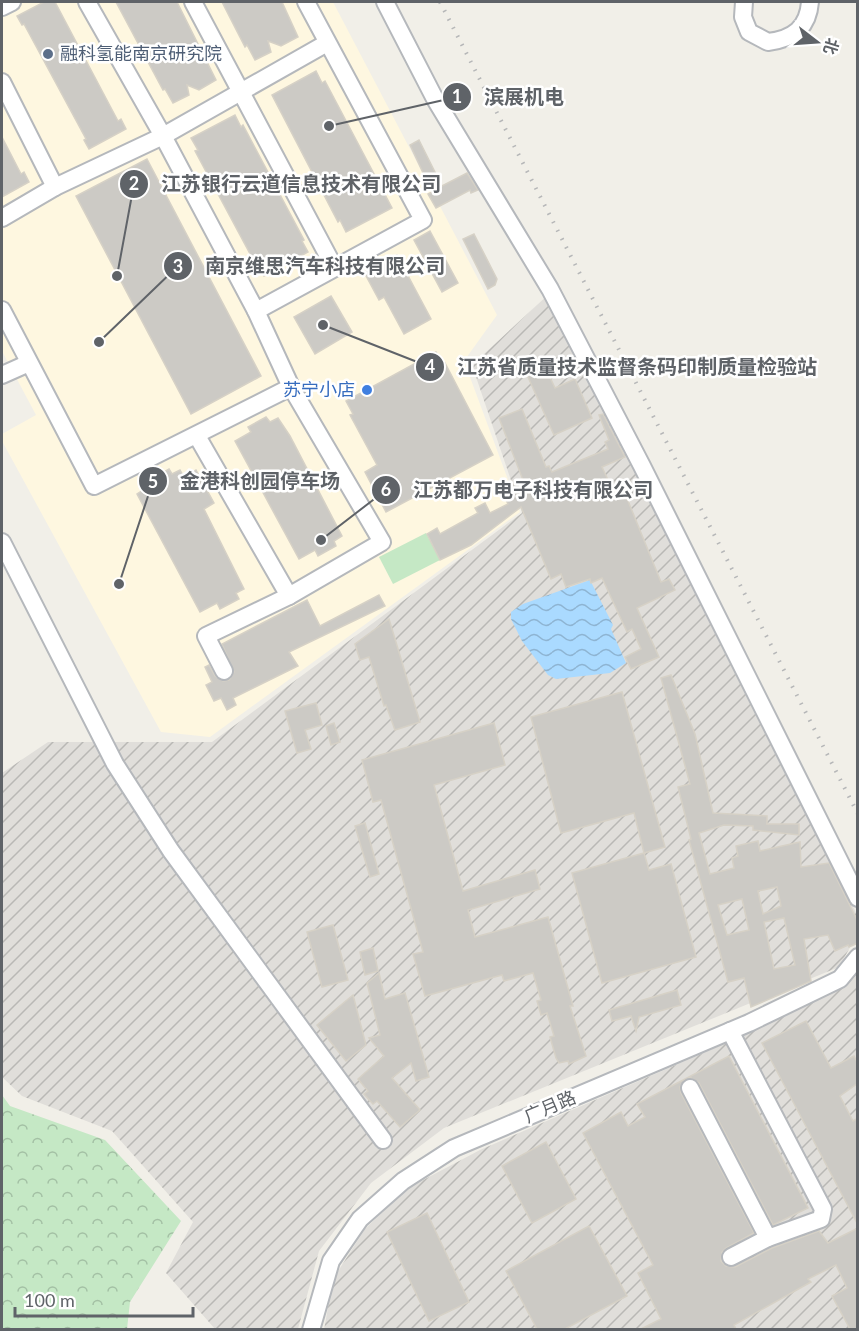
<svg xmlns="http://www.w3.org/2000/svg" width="859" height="1331" font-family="Lato,'Noto Sans SC',sans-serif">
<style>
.commercial{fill:#fef7e0}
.industrial{fill:url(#industrial-furrows)}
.grass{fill:#c5e8c5}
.forest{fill:url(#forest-crowns)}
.water{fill:url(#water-waves)}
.building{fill:#cccac5;stroke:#d6d1c6;stroke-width:1.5;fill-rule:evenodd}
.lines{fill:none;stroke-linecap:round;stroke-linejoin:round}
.minor-casing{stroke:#b5b8bc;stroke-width:20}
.minor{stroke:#fff;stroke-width:16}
.rail{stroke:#b6b7b8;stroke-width:4;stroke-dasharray:1.5 8;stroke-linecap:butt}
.service-dot{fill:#5c6f8a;stroke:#fff;stroke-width:2}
.shop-dot{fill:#3f7fe0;stroke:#fff;stroke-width:2}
.labels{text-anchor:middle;stroke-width:5;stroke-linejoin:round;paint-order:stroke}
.service-label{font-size:18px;fill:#4e5e75;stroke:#fff;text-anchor:start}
.shop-label{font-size:18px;fill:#366cbe;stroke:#fff;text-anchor:end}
.street-label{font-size:18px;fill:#5f6368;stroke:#fff}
.leader{fill:none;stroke:#5f6368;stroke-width:2}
.callout-dot{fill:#5f6368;stroke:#fff;stroke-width:2}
.mark-label{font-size:18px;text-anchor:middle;font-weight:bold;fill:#fff}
.callout-label{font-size:20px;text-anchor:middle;font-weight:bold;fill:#5f6368;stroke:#fff;stroke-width:5;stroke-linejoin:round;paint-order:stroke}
</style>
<defs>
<pattern id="industrial-furrows" width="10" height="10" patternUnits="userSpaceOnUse" patternTransform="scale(1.5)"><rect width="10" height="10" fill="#e0deda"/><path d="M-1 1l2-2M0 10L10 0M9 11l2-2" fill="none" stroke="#b9b8b5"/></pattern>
<pattern id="forest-crowns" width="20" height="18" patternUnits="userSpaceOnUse" patternTransform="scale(1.5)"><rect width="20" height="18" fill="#c5e8c5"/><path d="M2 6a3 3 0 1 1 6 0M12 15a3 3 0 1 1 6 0" fill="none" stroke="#a3c0a4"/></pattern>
<pattern id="water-waves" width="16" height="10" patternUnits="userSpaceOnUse" patternTransform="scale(1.5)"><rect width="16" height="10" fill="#aadaff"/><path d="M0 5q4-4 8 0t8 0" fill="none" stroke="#8eb4d2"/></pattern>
</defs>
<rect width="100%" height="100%" fill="#f1efe8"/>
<path class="commercial" d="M2,2H333L497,315L464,361L520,512L210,737L161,732L2,441V434L36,415L2,351Z"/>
<g class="industrial">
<path d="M550,293L748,680L857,915V935L839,967L444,1128L371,1183L319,1251L298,1329H215L166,1273L193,1222L112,1131L22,1096L2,1077V773L48,742H212L522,513L472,365Z"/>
<path d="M857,971V1329L324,1330L333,1279L365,1229L408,1188L480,1150L731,1041Z"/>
</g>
<path class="grass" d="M426,533L440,560L393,584L379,557Z"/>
<path class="forest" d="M2,1095L10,1106L105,1140L181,1221L130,1302L127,1329H2Z"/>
<path class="water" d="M590,580L613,625L611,629L626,663L610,673L556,679L548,675L522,641L511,619V612L523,604Z"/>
<g class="building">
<path d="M44,2H55L118,121L121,119L126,129L89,149L84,140L86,139L24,24L22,25L17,16Z"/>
<path d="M116,2H177L216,80L199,90L187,85L189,95L173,103L165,89L163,90Z"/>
<path d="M222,2H282L298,37L281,46L268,41L271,52L255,60L247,45L245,47Z"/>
<path d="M316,71L322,83L325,81L392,208L346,232L340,220L338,222L272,95Z"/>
<path d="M235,115L241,127L243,125L304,240L302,241L308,252L264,276L258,264L256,265L195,151L198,150L191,138Z"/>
<path d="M2,137L21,174L24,172L29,182L2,197Z"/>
<path d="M419,140L442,186L467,173L478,190L471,193L470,190L436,208L428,194L432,192L410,145Z"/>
<path d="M147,159L261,376L191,414L76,196Z"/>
<path d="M430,231L458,283L442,292L414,240Z"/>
<path d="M474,234L497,279L495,285L488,289L463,239Z"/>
<path d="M397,255L431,319L404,334L384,297L379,300L364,272Z"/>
<path d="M331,296L352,332L315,354L294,317Z"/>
<path d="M436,352L443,365L445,363L493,455L386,512L365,472L377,465L350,415L353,414L346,401Z"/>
<path d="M541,358L555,388L575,379L592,418L554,435L523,366Z"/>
<path d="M522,409L546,467L549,466L552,472L608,449L605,442L609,440L599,415L603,414L625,457L602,467L615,495L624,491L661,582L669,579L675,590L637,608L659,657L631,669L625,657L641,649L632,629L627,632L602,578L591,583L590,579L566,587L561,574L551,579L521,507L471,545L440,560L427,534L437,528L440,534L478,513L475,508L485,503L490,513L508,504L501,490L523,480L499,418Z"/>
<path d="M266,417L270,422L278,418L290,436L342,536L334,541L336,546L318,556L315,550L299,559L235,441L251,432L248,427Z"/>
<path d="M169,469L172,474L180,470L184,477L196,470L214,503L204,509L244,589L236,593L239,599L220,609L217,603L200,612L137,494L152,484L150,480Z"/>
<path d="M379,595L385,606L289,652L298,666L233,698L236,705L227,710L221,698L214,701L206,685L212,682L205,667L209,665L215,676L223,681L229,680L234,672L222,644L307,600L320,626Z"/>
<path d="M389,619L420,722L395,730L386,705L384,706L369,657L360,660L355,644Z"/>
<path d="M671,675L695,734L713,813L767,816V824H799V835L753,830V826L724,825L699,833L710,874L734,868L732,858L738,856L736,846L758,841L760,851L800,842L801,867L829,863L858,922V943L849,947L848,945L835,951L828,935L804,939L811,981L751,1007L744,978L728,982L689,840L691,839L678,787L690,784L661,678ZM777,887L781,906L763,914L758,891ZM742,899L749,930L727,935L718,905ZM784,918L795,965L774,969L764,922Z"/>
<path d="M622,692L665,847L644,853L634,813L561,833L531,717Z"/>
<path d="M316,703L322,725L305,730L311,749L297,753L285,711Z"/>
<path d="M334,723L340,742L331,745L326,726Z"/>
<path d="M494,723L505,765L434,785L463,891L535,870L540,889L468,910L475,937L548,917L573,1006H570L586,1056L569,1064L568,1061L559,1063L556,1058L550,1037L554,1036L547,1013L541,1015L537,1001L541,1000L533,973L504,981L502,975L425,996L413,954L423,952L381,800L373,802L362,760Z"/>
<path d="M365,823L379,874L370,877L355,826Z"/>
<path d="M644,853L649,870L671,864L696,957L602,983L572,873Z"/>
<path d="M333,925L348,980L322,987L307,932Z"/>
<path d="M373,948L378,971L365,975L360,952Z"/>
<path d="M379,973L385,999L405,993L429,1077L416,1081L411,1063L392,1078L420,1110L400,1127L377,1101L373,1104L364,1094L368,1091L358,1079L384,1056L369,1038L380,1035L367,983Z"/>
<path d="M677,990L681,1005L639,1017L636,1031L631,1016L612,1021L609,1010Z"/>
<path d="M353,995L366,1045L346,1061L317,1025Z"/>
<path d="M806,1021L831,1068L854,1056L858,1064V1083L840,1096L853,1121L858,1118V1225L762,1043Z"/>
<path d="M729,1056L808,1208L773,1225L699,1083L691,1078L685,1079L680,1087L681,1093L754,1233L726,1248L722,1252L721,1261L726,1266L735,1267L772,1248L819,1231L828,1243L858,1228V1329H850L832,1296L847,1288L836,1265L808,1279L811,1282L734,1325L736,1329H641L661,1319L638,1273L653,1265L583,1133L621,1112L628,1126L645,1117L637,1104Z"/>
<path d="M546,1142L576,1199L532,1223L502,1166Z"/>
<path d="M427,1213L469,1302L429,1321L387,1232Z"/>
<path d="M589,1226L627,1296L565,1329H537L506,1271Z"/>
</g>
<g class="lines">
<defs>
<g id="minor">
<path d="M87,2L163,136L256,311L291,387L382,542L289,596L206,636L224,671"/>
<path d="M193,2L334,267"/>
<path d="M385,2L435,99L550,289L642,466L858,898"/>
<path d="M744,2L743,17L749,32L768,42C793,39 808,28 810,2"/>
<path d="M2,7L12,2"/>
<path d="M2,82L55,187"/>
<path d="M2,218L55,187L163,136L327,43"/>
<path d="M2,310L94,486L291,387"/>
<path d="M256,311L423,220L306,2"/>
<path d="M2,375L29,363"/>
<path d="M197,436L289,596"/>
<path d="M2,542L115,764L171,851L383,1140"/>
<path d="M730,1031L823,1209L821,1219L768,1238L731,1257"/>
<path d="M690,1088L768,1238"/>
<path d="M311,1330L331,1261L360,1219L403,1181L454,1148L749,1023L840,979L858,957"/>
</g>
</defs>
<use href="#minor" class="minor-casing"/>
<use href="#minor" class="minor"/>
<path class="rail" d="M440,2L858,814"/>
</g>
<circle class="service-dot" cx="48" cy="54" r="6"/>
<circle class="shop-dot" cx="367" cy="390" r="6"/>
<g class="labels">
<g class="service-label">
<text x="60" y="60">融科氢能南京研究院</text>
</g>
<g class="shop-label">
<text x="355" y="396">苏宁小店</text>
</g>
<g class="street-label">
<text transform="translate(550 1107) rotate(-23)" y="6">广月路</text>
</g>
</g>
<path class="leader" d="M329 126L457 97M117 276L134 184M99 342L178 266M323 325L430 367M119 584L153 481M321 540L386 490"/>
<g class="callout-dot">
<circle cx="329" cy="126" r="6"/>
<circle cx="117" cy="276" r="6"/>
<circle cx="99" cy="342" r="6"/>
<circle cx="323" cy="325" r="6"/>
<circle cx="119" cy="584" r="6"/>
<circle cx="321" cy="540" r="6"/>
<circle cx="457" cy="97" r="15"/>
<circle cx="134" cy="184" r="15"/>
<circle cx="178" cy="266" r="15"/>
<circle cx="430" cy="367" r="15"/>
<circle cx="153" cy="481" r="15"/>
<circle cx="386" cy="490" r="15"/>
</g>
<g class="mark-label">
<text x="457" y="103">1</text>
<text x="134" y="190">2</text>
<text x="178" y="273">3</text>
<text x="430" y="373">4</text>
<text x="153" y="488">5</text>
<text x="386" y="496">6</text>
</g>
<g class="callout-label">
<text x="524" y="104">滨展机电</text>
<text x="301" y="191">江苏银行云道信息技术有限公司</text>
<text x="325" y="273">南京维思汽车科技有限公司</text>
<text x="637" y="374">江苏省质量技术监督条码印制质量检验站</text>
<text x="260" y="488">金港科创园停车场</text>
<text x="533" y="497">江苏都万电子科技有限公司</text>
</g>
<rect width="859" height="1331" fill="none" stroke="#5f6368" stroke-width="6"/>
<g transform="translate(817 42) rotate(107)" stroke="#ffffff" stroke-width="4.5" paint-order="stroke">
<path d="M0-4.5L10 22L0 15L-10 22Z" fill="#5f6368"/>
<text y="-9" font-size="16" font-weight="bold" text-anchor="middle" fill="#5f6368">北</text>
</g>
<path d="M15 1307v9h178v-9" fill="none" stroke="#5f6368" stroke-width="3"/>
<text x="24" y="1307" font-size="18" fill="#5f6368" stroke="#ffffff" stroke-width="4.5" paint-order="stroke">100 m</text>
</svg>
